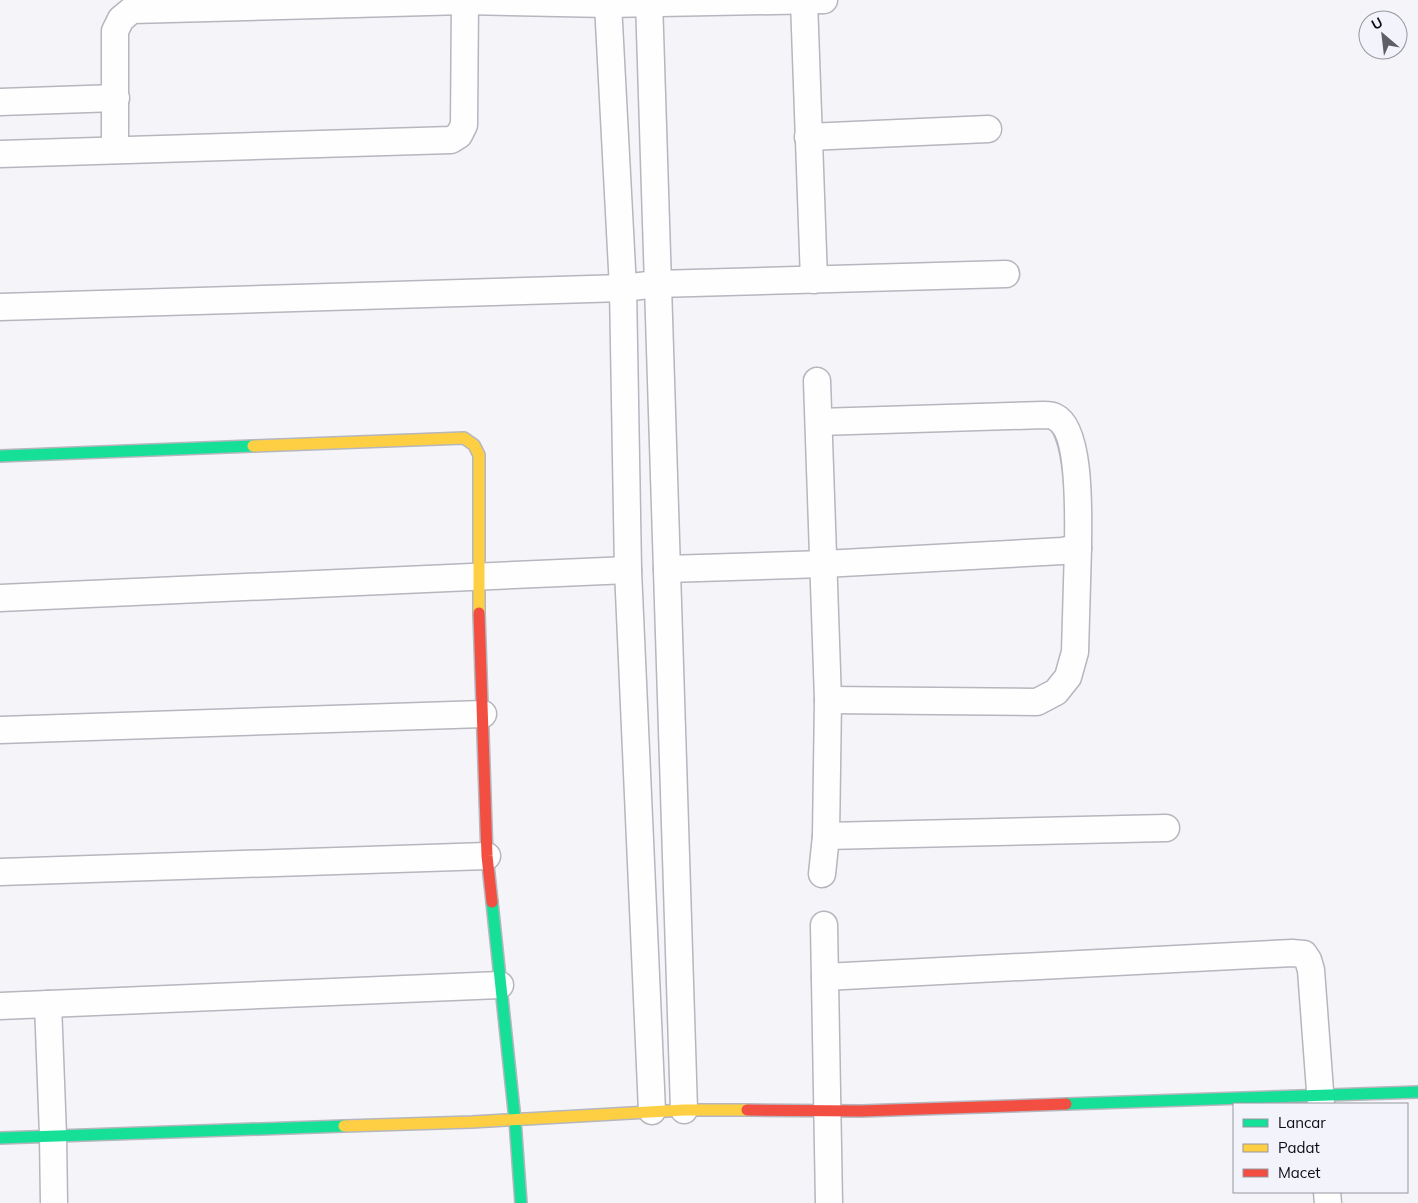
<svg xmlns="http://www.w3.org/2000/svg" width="1418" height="1203" font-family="Mulish,sans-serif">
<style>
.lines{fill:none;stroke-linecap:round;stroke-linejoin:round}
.street-casing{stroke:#b5b6be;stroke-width:29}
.fast-casing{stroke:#b5b6be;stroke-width:14}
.slow-casing{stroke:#b5b6be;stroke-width:14}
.jam-casing{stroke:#b5b6be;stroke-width:14}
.street{stroke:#fefefe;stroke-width:26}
.fast{stroke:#16e098;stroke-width:11}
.slow{stroke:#ffcf43;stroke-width:11}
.jam{stroke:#f24e42;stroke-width:11}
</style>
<rect width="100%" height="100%" fill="#f5f5f9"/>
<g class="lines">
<defs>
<g id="street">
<path d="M609,0L608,4L623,288L628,570L652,1111"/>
<path d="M649,0L684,1110"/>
<path d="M804,1L814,280"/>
<path d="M0,102L116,98"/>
<path d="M808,137L988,129"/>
<path d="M115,150V31L121,19L132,10L465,1L608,4L824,0"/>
<path d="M0,154L451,140L459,135L464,125L465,0"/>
<path d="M0,307L623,288L657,284L1006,274"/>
<path d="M817,381L828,700L826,836L822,874"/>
<path d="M667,569L824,564L1062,551L1078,548C1078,522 1082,429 1055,417C1052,415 1047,415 1044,415L819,422"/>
<path d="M0,598L628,570"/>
<path d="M828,700L1037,702L1056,692L1068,677L1075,652L1078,548"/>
<path d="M0,730L483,714"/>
<path d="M826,836L1166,828"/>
<path d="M0,872L487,856"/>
<path d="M824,925L829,1203"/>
<path d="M825,977L1292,953L1304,954L1308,960L1311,970L1321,1104"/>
<path d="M48,1004L53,1135L54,1203"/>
<path d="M0,1006L500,985"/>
<path d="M1327,1192L1328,1203"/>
</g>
<g id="fast">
<path d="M0,456L253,446"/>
<path d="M492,902L515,1120L521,1203"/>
<path d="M1066,1104L1418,1092"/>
<path d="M0,1138L344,1126"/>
</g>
<g id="slow">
<path d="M253,446L464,438L474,445L479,455V613"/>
<path d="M344,1126L472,1122L684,1110H747"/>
</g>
<g id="jam">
<path d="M479,613L487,856L492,902"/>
<path d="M747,1110L861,1111L1066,1104"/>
</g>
</defs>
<use href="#street" class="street-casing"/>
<use href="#fast" class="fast-casing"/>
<use href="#slow" class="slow-casing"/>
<use href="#jam" class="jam-casing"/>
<use href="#street" class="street"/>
<use href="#fast" class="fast"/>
<use href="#slow" class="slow"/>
<use href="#jam" class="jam"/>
</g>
<rect x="1233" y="1103" width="175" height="90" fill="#f3f4fb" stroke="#9697a0"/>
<rect x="1243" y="1119" width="25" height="8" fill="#16e098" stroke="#9697a0"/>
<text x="1278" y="1128" font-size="15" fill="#0b0c17">Lancar</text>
<rect x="1243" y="1144" width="25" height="8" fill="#ffcf43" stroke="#9697a0"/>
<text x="1278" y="1153" font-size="15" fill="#0b0c17">Padat</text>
<rect x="1243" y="1169" width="25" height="8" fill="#f24e42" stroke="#9697a0"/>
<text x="1278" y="1178" font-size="15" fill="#0b0c17">Macet</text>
<g transform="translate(1383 35) rotate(332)"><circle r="24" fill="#f3f4fb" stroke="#9697a0"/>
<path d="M0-4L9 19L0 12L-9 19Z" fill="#5d5e66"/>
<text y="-8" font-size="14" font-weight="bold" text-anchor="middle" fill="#0b0c17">U</text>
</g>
</svg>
